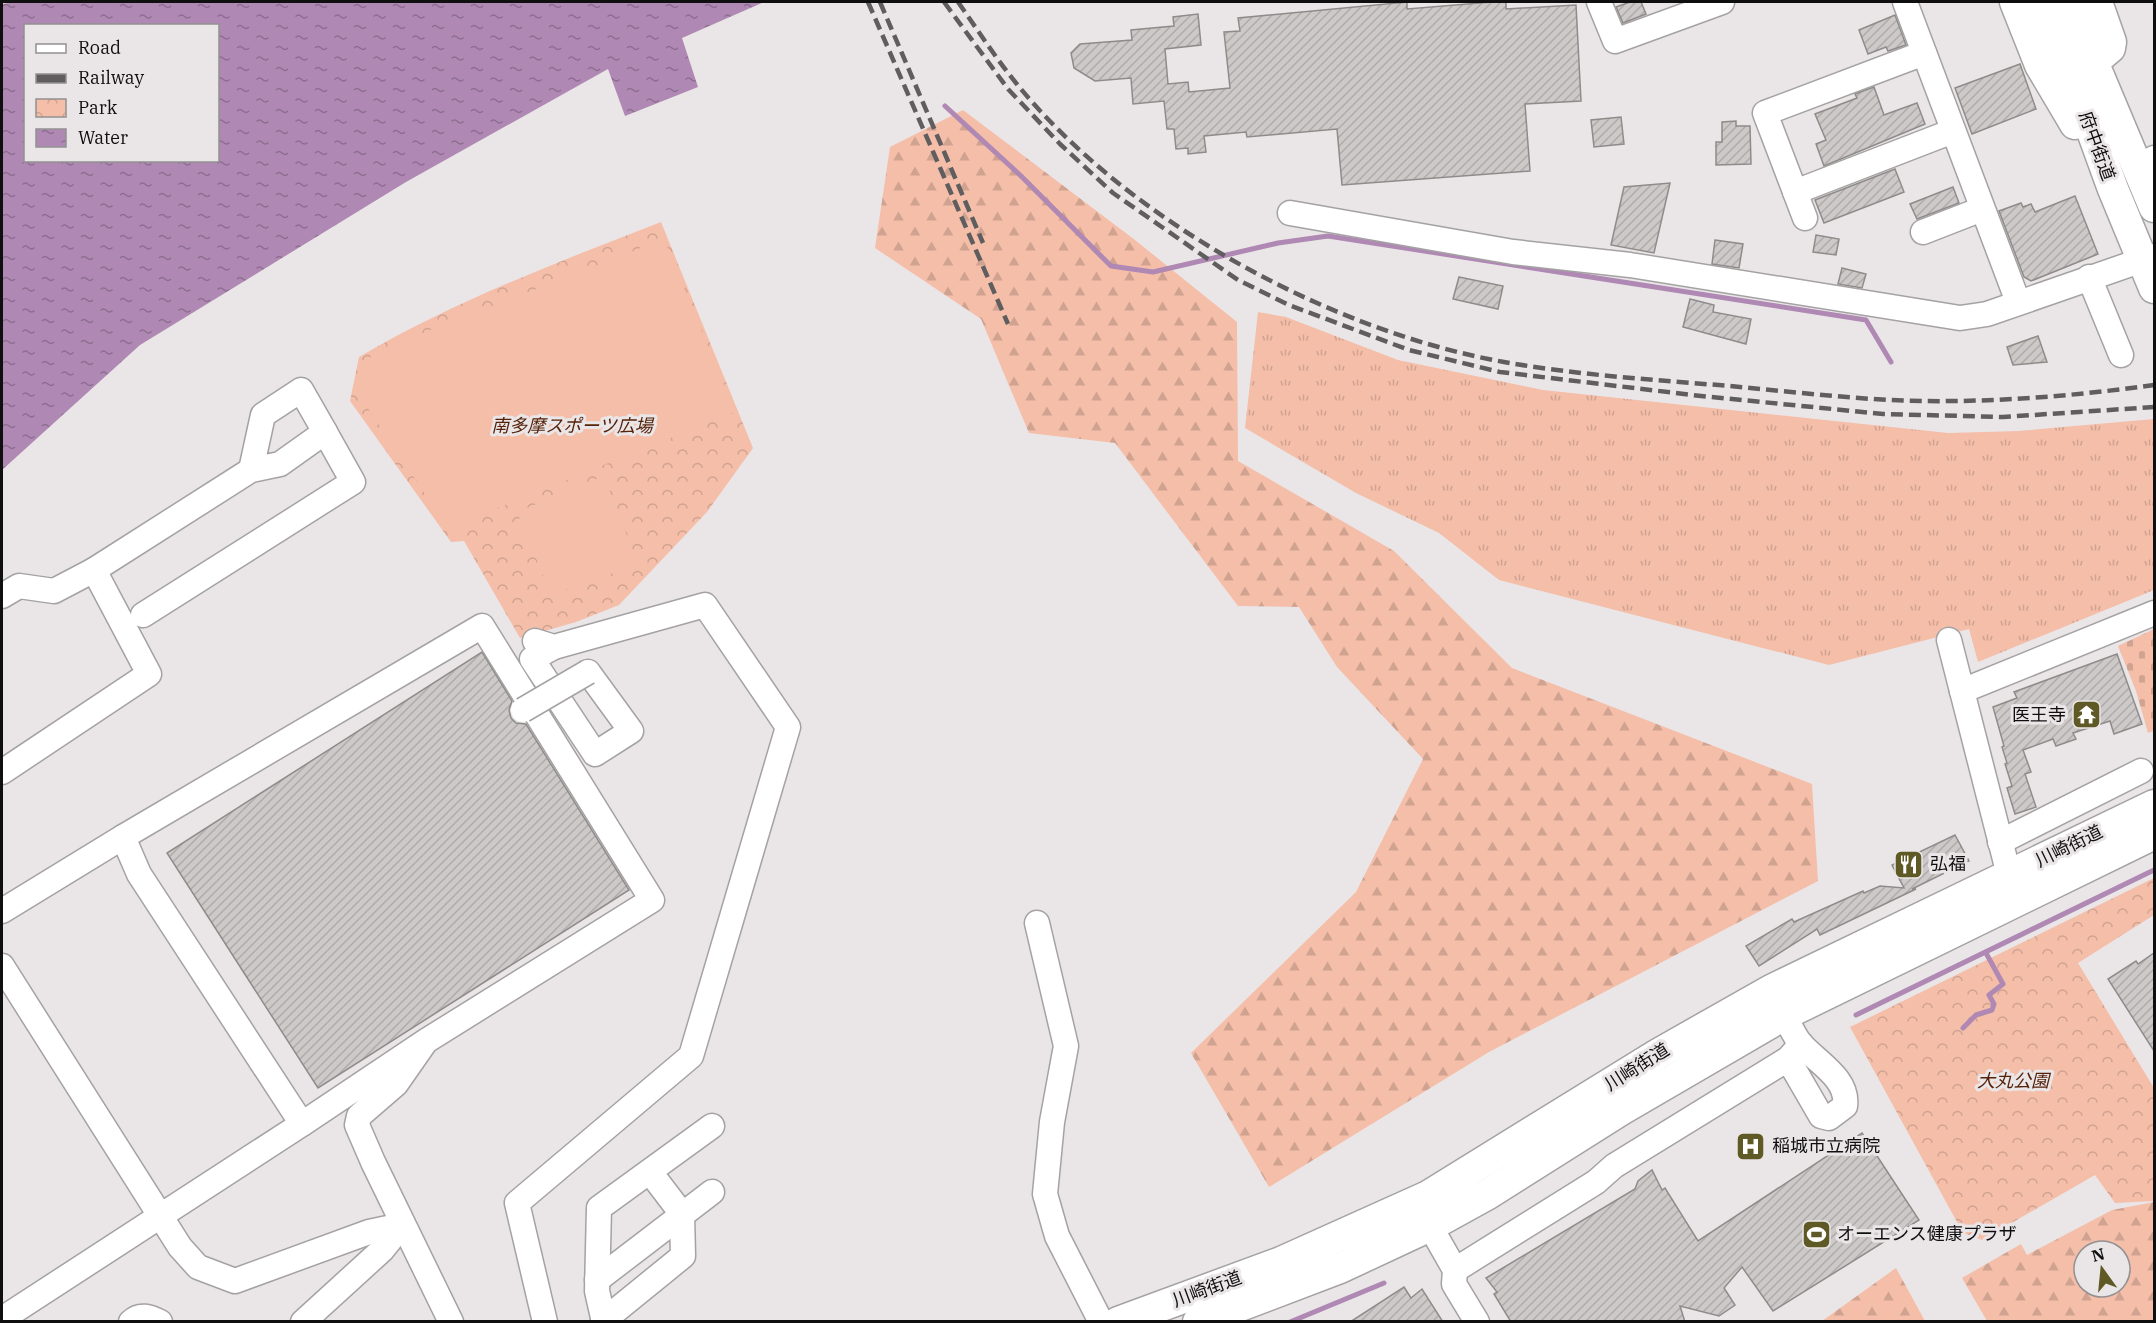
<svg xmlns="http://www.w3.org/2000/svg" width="2156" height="1323" font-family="'IBM Plex Serif','Noto Sans JP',serif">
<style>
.grass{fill:url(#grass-tufts)}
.forest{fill:url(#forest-firs);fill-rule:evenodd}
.cemetery{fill:url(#cemetery-stones)}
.park{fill:url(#park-crowns)}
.garden{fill:#f4bea9}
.water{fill:url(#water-ripples);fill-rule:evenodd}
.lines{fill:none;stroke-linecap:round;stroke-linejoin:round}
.stream{stroke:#af88b3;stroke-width:5}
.building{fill:url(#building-hatch);stroke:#8f8b8b;stroke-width:1.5}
.minor-casing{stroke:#a5a2a3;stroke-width:27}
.major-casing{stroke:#a5a2a3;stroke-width:33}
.minor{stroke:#fff;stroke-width:24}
.major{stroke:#fff;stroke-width:30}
.rail{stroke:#5f5d5e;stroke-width:4.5;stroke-dasharray:12 6;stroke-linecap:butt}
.minor-bridge-casing{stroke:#a5a2a3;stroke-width:27;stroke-linecap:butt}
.minor-bridge{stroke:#fff;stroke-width:24}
.labels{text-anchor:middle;stroke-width:6;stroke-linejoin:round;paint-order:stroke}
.street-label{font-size:18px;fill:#100f0f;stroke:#eae6e7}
.park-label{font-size:18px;font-style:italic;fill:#56220a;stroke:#eae6e7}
.poi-label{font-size:18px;fill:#100f0f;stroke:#eae6e7;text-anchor:start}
</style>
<defs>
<pattern id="grass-tufts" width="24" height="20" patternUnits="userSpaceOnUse" patternTransform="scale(1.5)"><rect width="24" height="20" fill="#f4bea9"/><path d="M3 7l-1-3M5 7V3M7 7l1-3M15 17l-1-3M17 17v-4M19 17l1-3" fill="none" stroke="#d0a290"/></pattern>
<pattern id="forest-firs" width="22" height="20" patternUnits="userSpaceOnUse" patternTransform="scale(1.5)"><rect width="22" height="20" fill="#f4bea9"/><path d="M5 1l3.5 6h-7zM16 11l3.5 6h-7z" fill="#d0a290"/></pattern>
<pattern id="cemetery-stones" width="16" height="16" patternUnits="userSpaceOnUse" patternTransform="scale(1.5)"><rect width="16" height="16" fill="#f4bea9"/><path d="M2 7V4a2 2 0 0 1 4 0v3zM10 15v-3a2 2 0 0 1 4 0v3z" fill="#d0a290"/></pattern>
<pattern id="park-crowns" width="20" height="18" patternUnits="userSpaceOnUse" patternTransform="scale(1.5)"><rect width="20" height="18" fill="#f4bea9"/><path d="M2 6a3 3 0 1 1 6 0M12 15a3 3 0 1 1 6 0" fill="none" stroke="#d0a290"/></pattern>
<pattern id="water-ripples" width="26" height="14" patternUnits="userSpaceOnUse" patternTransform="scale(1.5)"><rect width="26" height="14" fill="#af88b3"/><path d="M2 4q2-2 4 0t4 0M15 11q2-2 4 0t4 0" fill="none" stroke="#8d6e90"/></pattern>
<pattern id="building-hatch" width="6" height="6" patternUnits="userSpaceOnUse" patternTransform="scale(1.5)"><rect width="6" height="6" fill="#cdc9c8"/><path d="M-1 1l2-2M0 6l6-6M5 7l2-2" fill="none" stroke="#afabab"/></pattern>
</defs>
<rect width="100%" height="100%" fill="#eae6e7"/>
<path class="grass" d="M1258,312L1286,317L1398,360L1543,390L1948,433L2019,431L2154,419V590L1978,662L1969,629L1829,665L1499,580L1439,533L1356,493L1245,428Z"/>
<g class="forest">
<path d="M963,110L1135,240L1237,322L1238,461L1394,551L1512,668L1812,784L1818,881L1489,1052L1269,1187L1191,1053L1356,892L1423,759L1337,667L1299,607L1238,606L1115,443L1029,433L981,319L875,248L890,147Z"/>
<path d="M2154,1202V1321H1987L1962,1278L2021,1244L2027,1255L2112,1210ZM2084,1251H2120V1287H2084Z"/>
<path d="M1896,1268L1925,1321H1822Z"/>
</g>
<path class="cemetery" d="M2154,629V736L2153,731L2148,733L2136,691L2118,646Z"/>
<g class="park">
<path d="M661,222L753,448L707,512L619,605L576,622L520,638L464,541L451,542L350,401L359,357C455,301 558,262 661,222Z"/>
<path d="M2154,878V915L2078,963L2154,1088V1201L2115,1203L2095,1175L1982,1240L1963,1233L1850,1027Z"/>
</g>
<g class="garden">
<path d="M664,239L735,412L448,528L359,395L372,353Z"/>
<path d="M604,476L638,564L551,595L517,512Z"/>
</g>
<path class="water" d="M15,2H764L682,38L698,87L625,116L608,69L406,182L140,345L2,470V4ZM26,26H218V160H26Z"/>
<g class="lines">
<g class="stream">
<path d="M945,106L1020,175L1111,266L1153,272L1278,243L1328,236L1866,320L1891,362"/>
<path d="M1856,1015L2154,870"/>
<path d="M1963,1028L1976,1015L1992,1010L1994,1004L1989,995L2003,984L1986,953"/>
<path d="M1290,1322L1384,1283"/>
</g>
</g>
<g class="building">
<path d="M1407,2V9L1492,2H1506V9L1576,5L1581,101L1525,104L1530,171L1342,185L1337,129L1247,137L1246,132L1204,136L1206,152L1188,154V148L1176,149L1174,129H1167L1164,101L1133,104L1131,78L1095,81L1074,68L1071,53L1080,44L1132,40L1131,30L1174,26L1173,17L1198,14L1201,45L1165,49L1168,84L1188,82L1189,92L1230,88L1224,32L1240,31L1238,18Z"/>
<path d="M1630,2H1641L1646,14L1623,23L1616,7Z"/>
<path d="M1895,15L1906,45L1888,51L1886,47L1868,54L1859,30Z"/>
<path d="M2020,64L2036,109L1972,134L1955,88Z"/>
<path d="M1874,87L1884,115L1917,103L1925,124L1824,166L1816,144L1826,140L1815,114L1857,98L1855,94Z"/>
<path d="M1621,117L1624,144L1594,147L1591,120Z"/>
<path d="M1736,121V126H1750L1751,164L1716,165V142H1722V122Z"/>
<path d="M1895,169L1904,192L1824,223L1815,200Z"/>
<path d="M1670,183L1654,253L1611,245L1624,187Z"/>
<path d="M1953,187L1959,203L1917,219L1910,204Z"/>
<path d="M2075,196L2098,254L2031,281L2024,277L1999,211L2021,203L2023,207L2031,204L2035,212Z"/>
<path d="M1816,235L1839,239L1836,255L1813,252Z"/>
<path d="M1715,240L1743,244L1739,268L1712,264Z"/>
<path d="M1842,268L1866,274L1862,288L1838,284Z"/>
<path d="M1459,277L1503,286L1498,309L1453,299Z"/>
<path d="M1690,299L1714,305L1713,312L1751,319L1746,344L1683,327Z"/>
<path d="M2038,336L2047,362L2013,365L2007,347Z"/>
<path d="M482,652L512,701L509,710L511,718L516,723L526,724L629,890L318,1088L167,853Z"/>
<path d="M2117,654L2142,724L2114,734L2110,721L2073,733L2076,739L2056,746L2053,739L2023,750L2031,772L2025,774L2036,807L2015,814L2007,788L2012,786L2005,764L2007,763L2002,747L2004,746L1993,707L2017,698L2014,692Z"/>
<path d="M1955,835L1969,861L1912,889H1916L1820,935L1817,929L1759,966L1746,946L1792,919L1794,922L1863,891L1864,893L1880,886L1904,888L1892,865Z"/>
<path d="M2154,953V1051L2108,979L2136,961L2138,964Z"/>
<path d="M1862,1133L1919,1220L1773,1311L1742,1267L1724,1288L1735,1305L1719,1316L1680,1306L1685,1322H1511L1494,1294L1497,1292L1486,1278L1635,1189L1638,1181L1652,1170L1662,1190L1665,1188L1698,1241Z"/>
<path d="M1404,1287L1411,1298L1422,1289L1443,1322H1350Z"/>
</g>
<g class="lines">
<defs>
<g id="minor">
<path d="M1599,2L1615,41L1722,2"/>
<path d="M1905,2L2018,302"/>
<path d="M2138,166L2154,158"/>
<path d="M1795,192L1953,131"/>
<path d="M1290,213L1513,252L1630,265L1960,318L1987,314L2154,256"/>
<path d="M1805,218L1765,113L1924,53"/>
<path d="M1923,232L1982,209"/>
<path d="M2089,277L2121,355"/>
<path d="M2,596L19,586L54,591L94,570"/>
<path d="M143,615L353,482L325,432"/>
<path d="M1949,640L2009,875"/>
<path d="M535,641L554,647L705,605L788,727L691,1056L517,1203L545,1322"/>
<path d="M554,647L532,659L595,754L631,731L588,672"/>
<path d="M1962,691L2154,613"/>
<path d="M2,772L149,674L94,570L251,470L280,464L325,432L301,390L263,415L251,470"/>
<path d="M2000,842L2141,771"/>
<path d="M2,911L123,837"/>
<path d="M1037,923L1066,1046L1052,1122L1045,1194L1057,1236L1101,1322"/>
<path d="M2,966L180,1247L198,1267L235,1281L369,1232L402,1225"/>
<path d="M1784,1015C1789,1024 1794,1035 1800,1043C1816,1062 1849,1078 1845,1106L1829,1118L1821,1116L1788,1059"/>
<path d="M426,1041L302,1124L139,874L123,837L482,626L652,900L426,1041L396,1084L359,1116L357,1125L373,1162L451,1322"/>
<path d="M1429,1209L1430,1226L1455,1270L1454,1284L1477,1322"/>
<path d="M1455,1270L1596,1182L1614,1166L1788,1059L1801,1044"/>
<path d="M597,1280L712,1192"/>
<path d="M2,1319L302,1124"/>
<path d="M603,1321L683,1256L682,1214L650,1172"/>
<path d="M131,1322C140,1313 150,1317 160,1322"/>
<path d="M303,1322L382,1250L402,1225"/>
<path d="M604,1322L597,1291L599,1208L712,1126"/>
</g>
<g id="major">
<path d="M2015,2L2040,65L2075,124"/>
<path d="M2045,2L2113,189L2154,288"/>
<path d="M2068,2L2154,207"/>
<path d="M2092,63L2110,48L2111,42L2097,2"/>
<path d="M1118,1322L1281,1262L1428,1196L1658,1054L1771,990L2154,805"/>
<path d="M1198,1322L1340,1268L1430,1226L1488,1194L1621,1110L1784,1015L2154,834"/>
</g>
</defs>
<use href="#minor" class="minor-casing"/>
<use href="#major" class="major-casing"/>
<use href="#minor" class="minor"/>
<use href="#major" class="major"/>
<g class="rail">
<path d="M868,2L1008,324"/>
<path d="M880,2L983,243"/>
<path d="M944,2L1008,89L1060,144L1113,193L1238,280L1289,305L1409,350L1500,372L1701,396L1883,414L2003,417L2154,407"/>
<path d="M958,2C977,29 995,57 1016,83C1128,221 1330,331 1504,362C1577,375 1656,380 1730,386C1782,391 1836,397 1889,400C1977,404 2067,397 2154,385"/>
</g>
<defs>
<path id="minor-bridge" d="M523,710L588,672"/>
</defs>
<use href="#minor-bridge" class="minor-bridge-casing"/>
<use href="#minor-bridge" class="minor-bridge"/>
</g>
<defs>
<symbol id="temple-square" viewBox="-11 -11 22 22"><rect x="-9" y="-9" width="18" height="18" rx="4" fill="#5f5925" stroke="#eae6e7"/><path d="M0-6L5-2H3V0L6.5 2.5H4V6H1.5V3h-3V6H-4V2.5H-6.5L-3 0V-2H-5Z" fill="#fff"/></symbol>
<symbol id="restaurant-square" viewBox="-11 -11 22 22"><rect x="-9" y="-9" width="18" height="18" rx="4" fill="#5f5925" stroke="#eae6e7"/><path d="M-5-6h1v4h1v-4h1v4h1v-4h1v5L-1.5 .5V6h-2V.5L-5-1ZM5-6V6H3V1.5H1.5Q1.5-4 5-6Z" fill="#fff"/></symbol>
<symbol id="hospital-square" viewBox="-11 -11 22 22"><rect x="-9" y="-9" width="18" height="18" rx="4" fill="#5f5925" stroke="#eae6e7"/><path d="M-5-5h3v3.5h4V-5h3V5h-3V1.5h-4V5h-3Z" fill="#fff"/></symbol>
<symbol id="stadium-square" viewBox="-11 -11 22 22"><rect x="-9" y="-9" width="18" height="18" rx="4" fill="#5f5925" stroke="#eae6e7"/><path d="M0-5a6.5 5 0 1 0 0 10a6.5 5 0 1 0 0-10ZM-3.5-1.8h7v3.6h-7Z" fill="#fff"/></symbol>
</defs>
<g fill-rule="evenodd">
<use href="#temple-square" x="2070" y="698" width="33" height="33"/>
<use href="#restaurant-square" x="1892" y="848" width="33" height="33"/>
<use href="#hospital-square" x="1734" y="1130" width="33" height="33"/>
<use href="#stadium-square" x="1800" y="1218" width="33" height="33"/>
</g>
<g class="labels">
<g class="street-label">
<text transform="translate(2097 146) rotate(70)" y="6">府中街道</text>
<text transform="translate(2069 846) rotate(-26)" y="6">川崎街道</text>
<text transform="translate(1637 1067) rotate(-32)" y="6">川崎街道</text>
<text transform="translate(1207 1289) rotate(-20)" y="6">川崎街道</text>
</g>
<g class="park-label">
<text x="572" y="432">南多摩スポーツ広場</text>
<text x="2013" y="1087">大丸公園</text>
</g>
<g class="poi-label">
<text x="2066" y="721" text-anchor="end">医王寺</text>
<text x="1930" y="870">弘福</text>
<text x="1772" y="1152">稲城市立病院</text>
<text x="1837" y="1240">オーエンス健康プラザ</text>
</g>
</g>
<rect width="2156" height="1323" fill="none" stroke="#100f0f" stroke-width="6"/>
<rect x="24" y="24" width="195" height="138" fill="#eae6e7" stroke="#939091" stroke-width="1.5"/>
<rect x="36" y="44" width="30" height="9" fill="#ffffff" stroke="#939091" stroke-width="1.5"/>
<text x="78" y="54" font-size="18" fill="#100f0f">Road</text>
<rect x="36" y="74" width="30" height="9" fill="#5f5d5e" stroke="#939091" stroke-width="1.5"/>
<text x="78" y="84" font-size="18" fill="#100f0f">Railway</text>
<rect x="36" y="99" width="30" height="18" fill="url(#park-crowns)" stroke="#939091" stroke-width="1.5"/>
<text x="78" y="114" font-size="18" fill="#100f0f">Park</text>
<rect x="36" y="129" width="30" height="18" fill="url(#water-ripples)" stroke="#939091" stroke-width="1.5"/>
<text x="78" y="144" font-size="18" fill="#100f0f">Water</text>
<g transform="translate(2102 1269) rotate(345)"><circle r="28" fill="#eae6e7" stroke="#939091" stroke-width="1.5"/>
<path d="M0-4.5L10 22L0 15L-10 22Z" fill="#5f5925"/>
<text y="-9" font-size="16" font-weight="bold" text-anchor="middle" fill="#100f0f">N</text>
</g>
</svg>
